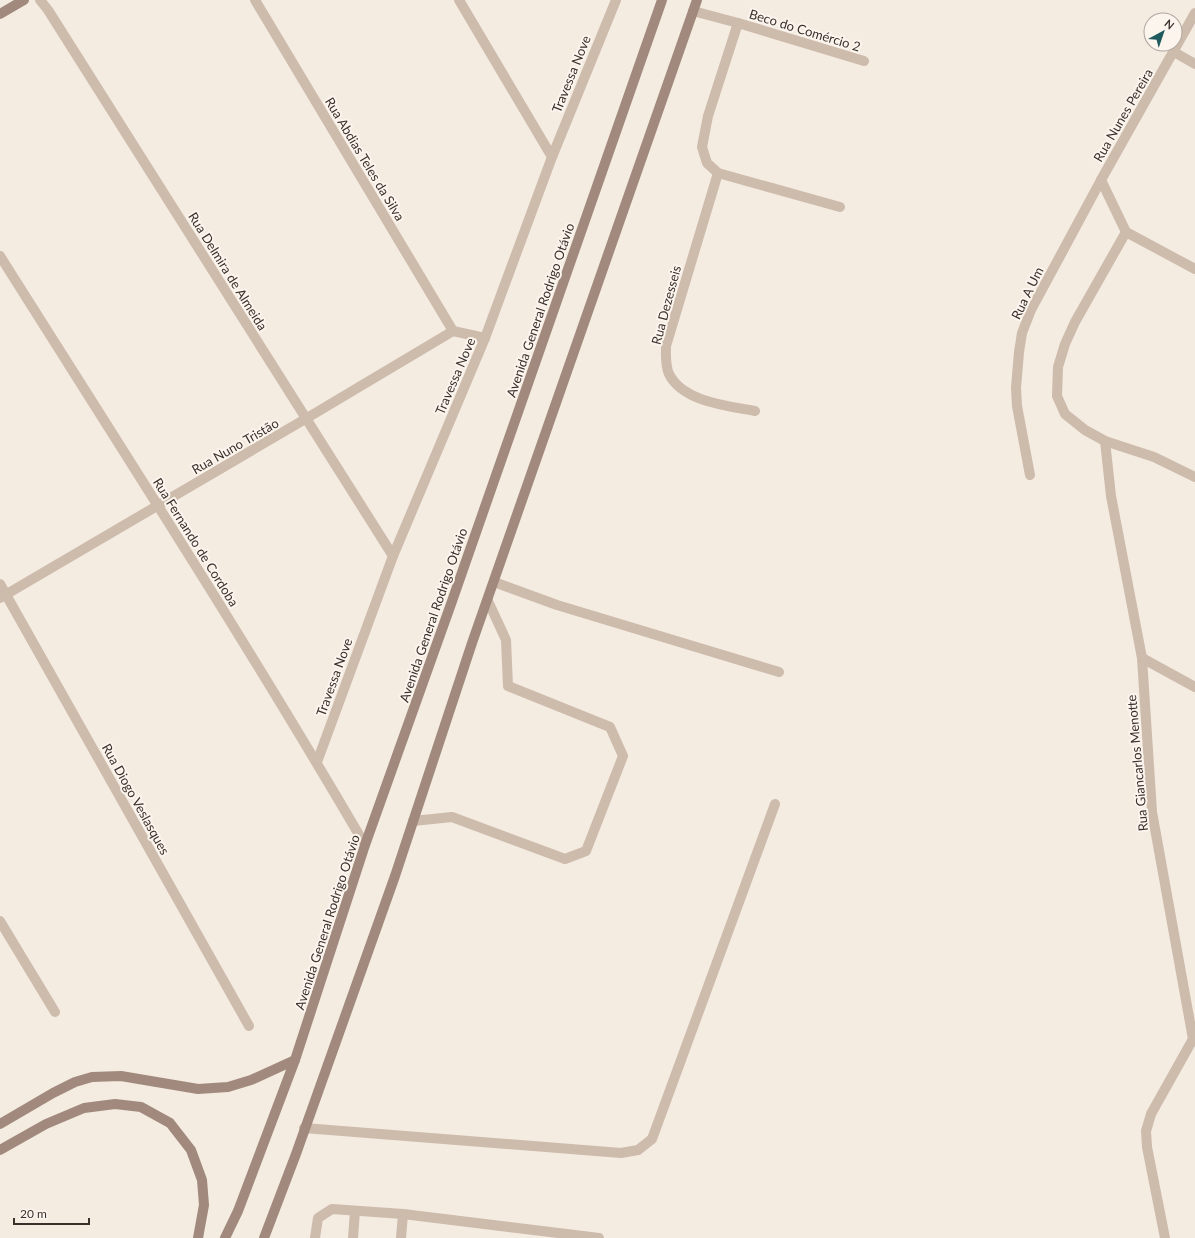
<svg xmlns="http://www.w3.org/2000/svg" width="1195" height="1238" font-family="Lato,sans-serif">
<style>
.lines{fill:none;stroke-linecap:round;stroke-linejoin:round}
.lane{stroke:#cdbbac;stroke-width:10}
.street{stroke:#cdbbac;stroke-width:10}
.secondary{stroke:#a18a7d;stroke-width:10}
.labels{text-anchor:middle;stroke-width:4;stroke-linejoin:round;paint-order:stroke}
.street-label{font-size:13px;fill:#3b302b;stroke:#fbf5ee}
</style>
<rect width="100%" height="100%" fill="#f4ebe1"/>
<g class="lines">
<g class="lane">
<path d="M494,582L557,605L779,672"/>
<path d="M413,821L452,817L565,859L586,851L623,756L610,727L508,686L506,640L488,601"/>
<path d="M304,1128L621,1153L638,1150L652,1139L775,804"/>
<path d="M315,1238L318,1218L332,1209L403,1214L599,1238"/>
<path d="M353,1238L355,1211"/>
<path d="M401,1238L403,1214"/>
</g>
<g class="street">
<path d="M40,0L48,10L393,556"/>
<path d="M255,0L453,331"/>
<path d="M459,0L552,157"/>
<path d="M693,11L738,23L864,61"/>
<path d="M738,23L708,116L702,147L707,163L718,173L840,207"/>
<path d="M1174,52L1195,64"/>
<path d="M718,173L666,346C666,356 665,365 669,374C683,402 728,406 755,411"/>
<path d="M1126,232L1075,322L1065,344L1058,367L1057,396L1065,414L1085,430L1105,441L1154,457L1195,477"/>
<path d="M1126,232L1101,180L1195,13"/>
<path d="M1126,232L1195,269"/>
<path d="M0,256C123,451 249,646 365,845"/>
<path d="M1105,441L1111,496L1142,658L1152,812L1193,1039L1151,1114L1146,1131L1147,1147L1165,1238"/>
<path d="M1030,475L1017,406L1016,388L1019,352L1022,333L1031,310L1101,180"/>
<path d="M0,584L249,1026"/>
<path d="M0,598L307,418L453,331L485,338"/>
<path d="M1142,658L1195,687"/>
<path d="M317,762L393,556L485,338L552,157L616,0"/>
<path d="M0,921L55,1012"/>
</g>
<g class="secondary">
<path d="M0,14L24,0"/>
<path d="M0,1124L53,1093L75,1082L92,1077L121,1076L198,1089L228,1087L251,1080L295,1060"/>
<path d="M0,1150L46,1124L84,1108L115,1104L141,1107L170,1123L191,1150L202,1180L204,1205L198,1238"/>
<path d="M225,1238L238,1211L295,1060L365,845L451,604L662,0"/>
<path d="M264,1238L296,1154L395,876L472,643L697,0"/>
</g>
</g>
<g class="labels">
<g class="street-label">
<text transform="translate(805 30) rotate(17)" y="5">Beco do Comércio 2</text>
<text transform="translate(571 74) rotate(-68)" y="5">Travessa Nove</text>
<text transform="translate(1123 115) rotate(-60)" y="5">Rua Nunes Pereira</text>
<text transform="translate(365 159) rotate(59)" y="5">Rua Abdias Teles da Silva</text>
<text transform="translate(228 271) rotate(58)" y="5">Rua Delmira de Almeida</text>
<text transform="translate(1027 293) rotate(-64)" y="5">Rua A Um</text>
<text transform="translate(666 305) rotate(-75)" y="5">Rua Dezesseis</text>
<text transform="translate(540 310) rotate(-71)" y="5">Avenida General Rodrigo Otávio</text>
<text transform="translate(455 376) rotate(-67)" y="5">Travessa Nove</text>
<text transform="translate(235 446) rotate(-30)" y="5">Rua Nuno Tristão</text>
<text transform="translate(196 542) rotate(58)" y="5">Rua Fernando de Cordoba</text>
<text transform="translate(433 615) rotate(-71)" y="5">Avenida General Rodrigo Otávio</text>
<text transform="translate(334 677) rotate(-70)" y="5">Travessa Nove</text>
<text transform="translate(1137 763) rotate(-95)" y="5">Rua Giancarlos Menotte</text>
<text transform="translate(136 799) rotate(61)" y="5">Rua Diogo Veslasques</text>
<text transform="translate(327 922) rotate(-72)" y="5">Avenida General Rodrigo Otávio</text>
</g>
</g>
<g transform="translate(1163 32) rotate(40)"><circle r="19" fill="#fbf5ee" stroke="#aea6a0"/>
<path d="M0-3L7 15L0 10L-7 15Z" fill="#1f5a5e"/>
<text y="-6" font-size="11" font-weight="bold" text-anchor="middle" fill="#3b302b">N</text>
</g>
<path d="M14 1218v6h75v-6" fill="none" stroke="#3b302b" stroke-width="2"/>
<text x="20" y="1218" font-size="12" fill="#3b302b" stroke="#fbf5ee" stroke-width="3" paint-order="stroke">20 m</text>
</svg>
